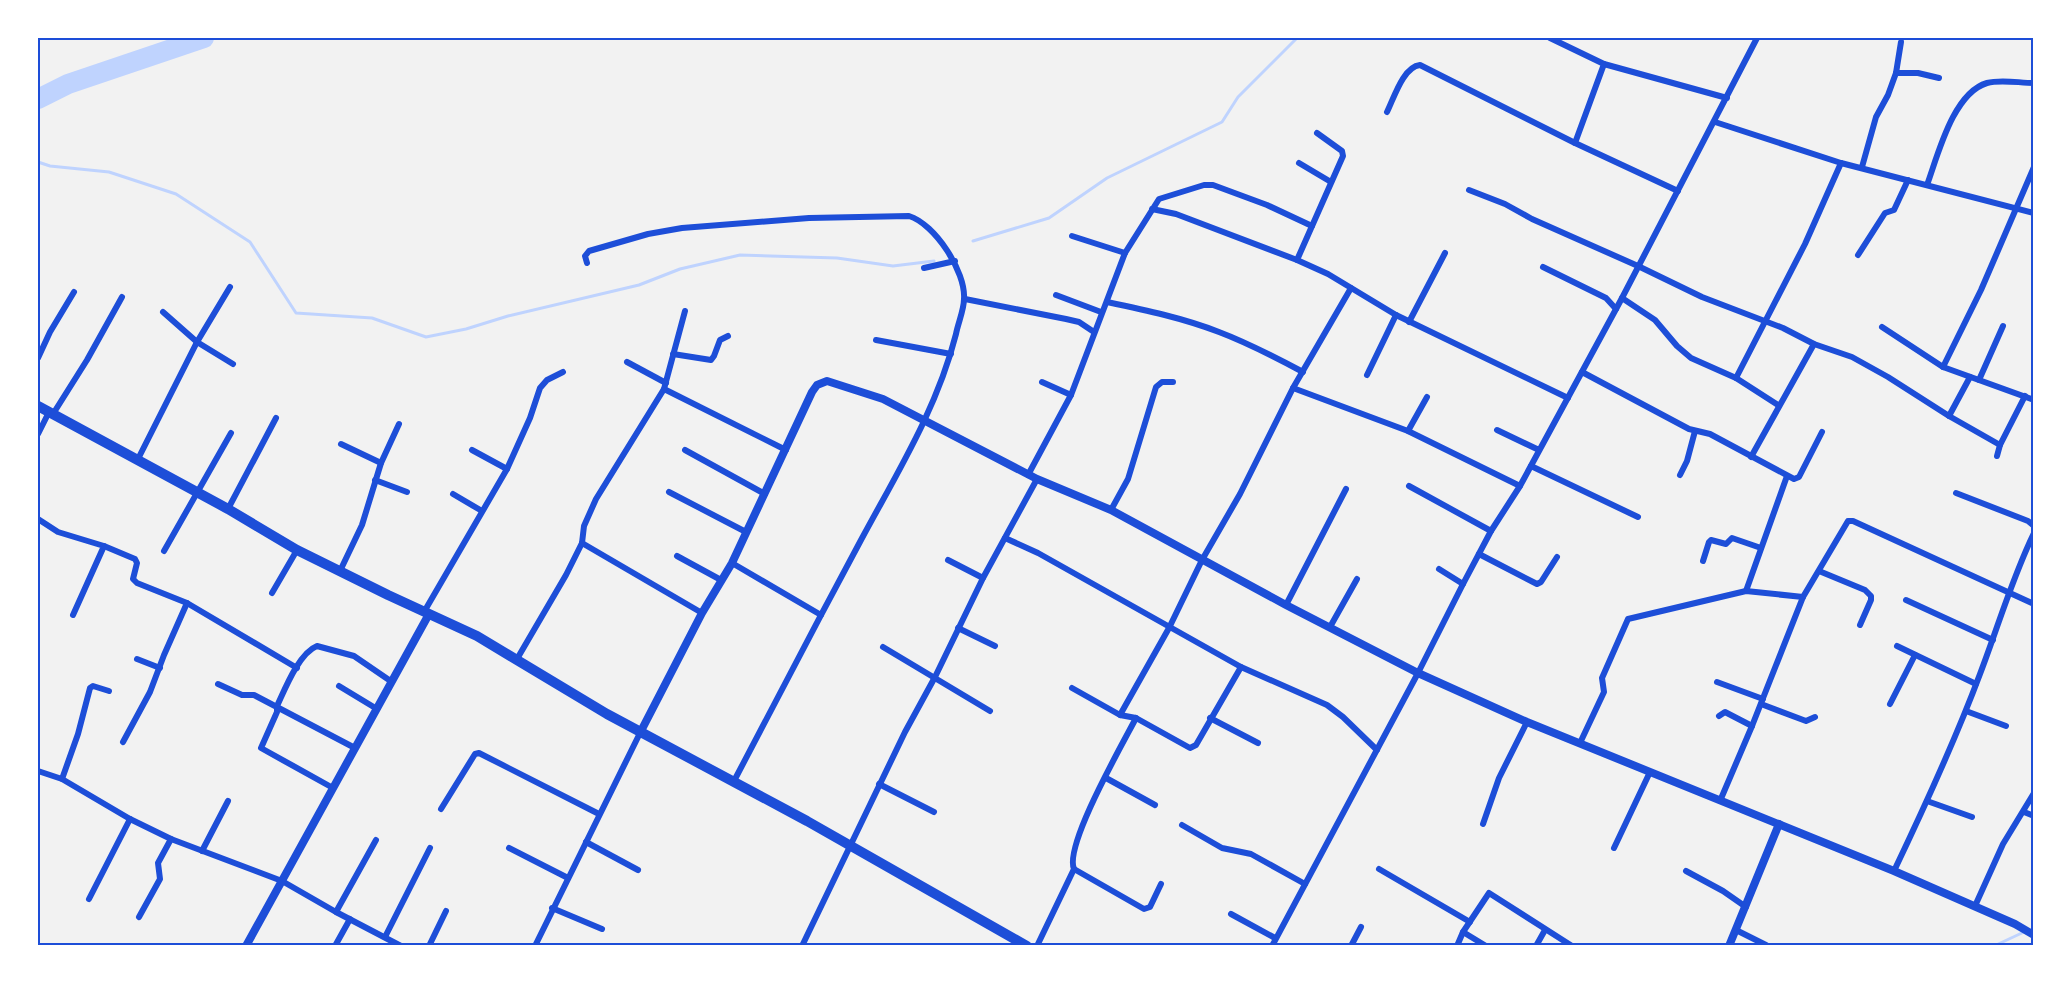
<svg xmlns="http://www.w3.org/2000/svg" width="2071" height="983" font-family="Roboto,sans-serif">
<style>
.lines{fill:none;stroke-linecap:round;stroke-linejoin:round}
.stream{stroke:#bfd3fe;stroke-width:3}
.river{stroke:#bfd3fe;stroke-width:20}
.minor{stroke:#1d4ed8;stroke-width:6}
.tertiary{stroke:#1d4ed8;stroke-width:8}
.trunk{stroke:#1d4ed8;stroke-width:10}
.neatline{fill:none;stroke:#1d4ed8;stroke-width:2}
</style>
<rect width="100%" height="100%" fill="#f2f2f2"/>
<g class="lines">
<g class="stream">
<path d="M38,162L50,166L109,172L176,194L250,242L296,313L372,318L426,337L466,329L508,316L639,285L680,269L740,255L837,258L893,266L934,261"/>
<path d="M973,241L1049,218L1107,178L1222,122L1238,97L1297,38"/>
<path d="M1994,946L2024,932"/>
</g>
<path class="river" d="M38,99L68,84L204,38"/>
<g class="minor">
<path d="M1550,38L1604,64L1727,98"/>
<path d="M1896,73H1918L1939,78"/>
<path d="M1387,112C1394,98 1403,67 1420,65L1575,143L1678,191"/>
<path d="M1715,122L1841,163L2034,213"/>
<path d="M1575,143L1604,64"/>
<path d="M1299,163L1331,182"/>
<path d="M1862,167L1876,117L1888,95L1896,73L1901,42"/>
<path d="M1927,185C1938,155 1953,93 1987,83C2001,79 2019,83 2034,83"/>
<path d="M1469,190L1505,204L1532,219L1638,266L1702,297L1783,328L1814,344L1852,357L1888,377L1949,416L2000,445"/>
<path d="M1152,209L1176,214L1297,260L1328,274L1396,315L1568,398"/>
<path d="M1072,236L1125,253"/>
<path d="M1858,255L1885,213L1894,210L1908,180"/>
<path d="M1297,260L1343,156L1342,151L1317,133"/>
<path d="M587,263L585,256L589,251L648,234L682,228L809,218L909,216C935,224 966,272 964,299C964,310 958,323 956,334C937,409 897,473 861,540C818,620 776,701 734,781"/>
<path d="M1543,267L1606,298L1616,309"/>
<path d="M924,268L955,261"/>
<path d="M1056,295L1101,312"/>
<path d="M1622,298L1655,320L1677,346L1691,358L1736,378L1778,405"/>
<path d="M965,299L1066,319L1079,322L1094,332"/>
<path d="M1107,302C1145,310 1183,318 1219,332C1248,343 1275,357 1303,372"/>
<path d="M163,312L197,342L233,364"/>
<path d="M1409,322L1445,253"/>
<path d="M1882,327L1943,367L2034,400"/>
<path d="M876,340L951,354"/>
<path d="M673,354L711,360L714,356L720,340L728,336"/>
<path d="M38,358L50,332L74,292"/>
<path d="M627,362L666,383"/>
<path d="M1943,367L1981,290L2034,167"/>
<path d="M1582,372L1689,429L1710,434L1794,479L1799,477L1822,432"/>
<path d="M1367,375L1396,315"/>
<path d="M1736,378L1805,244L1841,163"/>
<path d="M1979,380L2003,326"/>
<path d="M1042,382L1071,395"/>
<path d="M1293,388L1408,431L1520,486"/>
<path d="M664,389L786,450"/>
<path d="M53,414L87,360L122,297"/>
<path d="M1949,416L1970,377"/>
<path d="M1497,430L1539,450"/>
<path d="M1408,431L1427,397"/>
<path d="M38,434L49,412"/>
<path d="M341,444L381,463"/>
<path d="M472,450L507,469"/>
<path d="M685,450L765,494"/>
<path d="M1997,456L2000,445L2025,396"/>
<path d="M1751,457L1814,344"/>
<path d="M138,459L197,342L230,287"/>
<path d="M1531,466L1638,517"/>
<path d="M1028,475L1071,395L1125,253L1159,199L1204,185H1213L1267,205L1312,226"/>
<path d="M1680,475L1687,461L1695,431"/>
<path d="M375,480L407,492"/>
<path d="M1409,486L1491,531"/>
<path d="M669,492L746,532"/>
<path d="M1956,493L2028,521L2034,526"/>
<path d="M453,494L482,511"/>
<path d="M228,509L276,418"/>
<path d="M1111,510L1128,479L1156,387L1162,382H1173"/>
<path d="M38,519L58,532L104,546L73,615"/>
<path d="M1005,538L1038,553L1241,667L1327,705L1343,717L1377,750"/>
<path d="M582,543L702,613"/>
<path d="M104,546L135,559L137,563L133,579L137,583L187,603L297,668"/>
<path d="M164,551L231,433"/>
<path d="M1479,554L1537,584L1541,582L1557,557"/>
<path d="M677,556L721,580"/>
<path d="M948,560L983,578"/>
<path d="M1703,561L1709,542L1711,540L1726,544L1732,538L1761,548"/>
<path d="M732,563L821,615"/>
<path d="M1439,569L1463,584"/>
<path d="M340,571L362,525L381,463L399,424"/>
<path d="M1819,571L1865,590L1871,596V600L1860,625"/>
<path d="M1746,591L1787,476"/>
<path d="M272,593L297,550"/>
<path d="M1906,600L1993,640"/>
<path d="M1286,605L1346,489"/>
<path d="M424,612L507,469L530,418L540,388L547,380L563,372"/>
<path d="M1330,627L1357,579"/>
<path d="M958,628L995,646"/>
<path d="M1897,646L1976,684"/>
<path d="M883,647L990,711"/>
<path d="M137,659L160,668"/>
<path d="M517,659L566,575L582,543L584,526L596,499L664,389L685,311"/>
<path d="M1717,682L1763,699"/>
<path d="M218,684L242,695H254L355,748"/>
<path d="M339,686L377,709"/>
<path d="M1072,688L1120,715L1136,718L1190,748L1196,745L1241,667"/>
<path d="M1761,704L1806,721L1815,717"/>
<path d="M1890,704L1915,655"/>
<path d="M1966,711L2006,726"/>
<path d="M1120,715L1169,628L1202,560L1240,494L1293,388L1351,288"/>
<path d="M1719,716L1725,712L1752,726"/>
<path d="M1210,718L1258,743"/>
<path d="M123,742L150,692L164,655L187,603"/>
<path d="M1580,743L1604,692L1602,678L1628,619L1746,591L1803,597"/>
<path d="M38,771L62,779L130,819L171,839L282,881L336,912L401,946"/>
<path d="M1106,778L1155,805"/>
<path d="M62,779L78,734L90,688L93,686L109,691"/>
<path d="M879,784L934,812"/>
<path d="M333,788L261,748L277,712V706C285,689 299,653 317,646L354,656L392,682"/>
<path d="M1720,801L1752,726L1803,597L1848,521H1853L2034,604"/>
<path d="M1927,801L1972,817"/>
<path d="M441,809L475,754L479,753L599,814"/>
<path d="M2024,812L2034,816"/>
<path d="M1483,824L1499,778L1527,722"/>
<path d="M1182,825L1222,848L1251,854L1305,884"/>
<path d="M586,842L638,870"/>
<path d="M509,848L568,878"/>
<path d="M1614,848L1650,772"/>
<path d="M202,851L228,801"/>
<path d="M1074,869L1144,909L1150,907L1161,884"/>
<path d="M1379,869L1470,922"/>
<path d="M1686,871L1723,891L1746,907"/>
<path d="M1894,871C1925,806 1955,741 1980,674C1998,627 2012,578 2034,533"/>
<path d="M89,899L130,819"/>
<path d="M1975,906L2003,844L2034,793"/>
<path d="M552,908L602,929"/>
<path d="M336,912L376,840"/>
<path d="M1231,914L1275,938"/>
<path d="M139,917L160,879L158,863L171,839"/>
<path d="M1736,930L1766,945"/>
<path d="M1463,932L1486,946"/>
<path d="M385,937L430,848"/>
<path d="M335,946L350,919"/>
<path d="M429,946L446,911"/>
<path d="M535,946L640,733"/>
<path d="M802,946L905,732L935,677L983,578L1037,479"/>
<path d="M1037,946L1074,869C1064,846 1122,745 1136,718"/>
<path d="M1272,946L1418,673L1463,584L1491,531L1520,486L1622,298L1757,38"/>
<path d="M1351,946L1361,927"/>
<path d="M1457,946L1463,932L1489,893L1572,946"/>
<path d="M1536,946L1545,930"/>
</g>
<g class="tertiary">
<path d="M640,733L702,613L732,563L812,392L817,385L827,381L883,399L1037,479L1111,510L1286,605L1418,673L1527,722L1894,871L2015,924L2034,935"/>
<path d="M246,946L429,614"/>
<path d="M1729,946L1779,824"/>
</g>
<path class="trunk" d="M38,406L228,509L297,550L388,595L477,636L607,714L807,821L1027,946"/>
</g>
<rect width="2071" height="983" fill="none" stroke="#ffffff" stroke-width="78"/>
<rect x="39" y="39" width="1993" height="905" class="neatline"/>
</svg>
